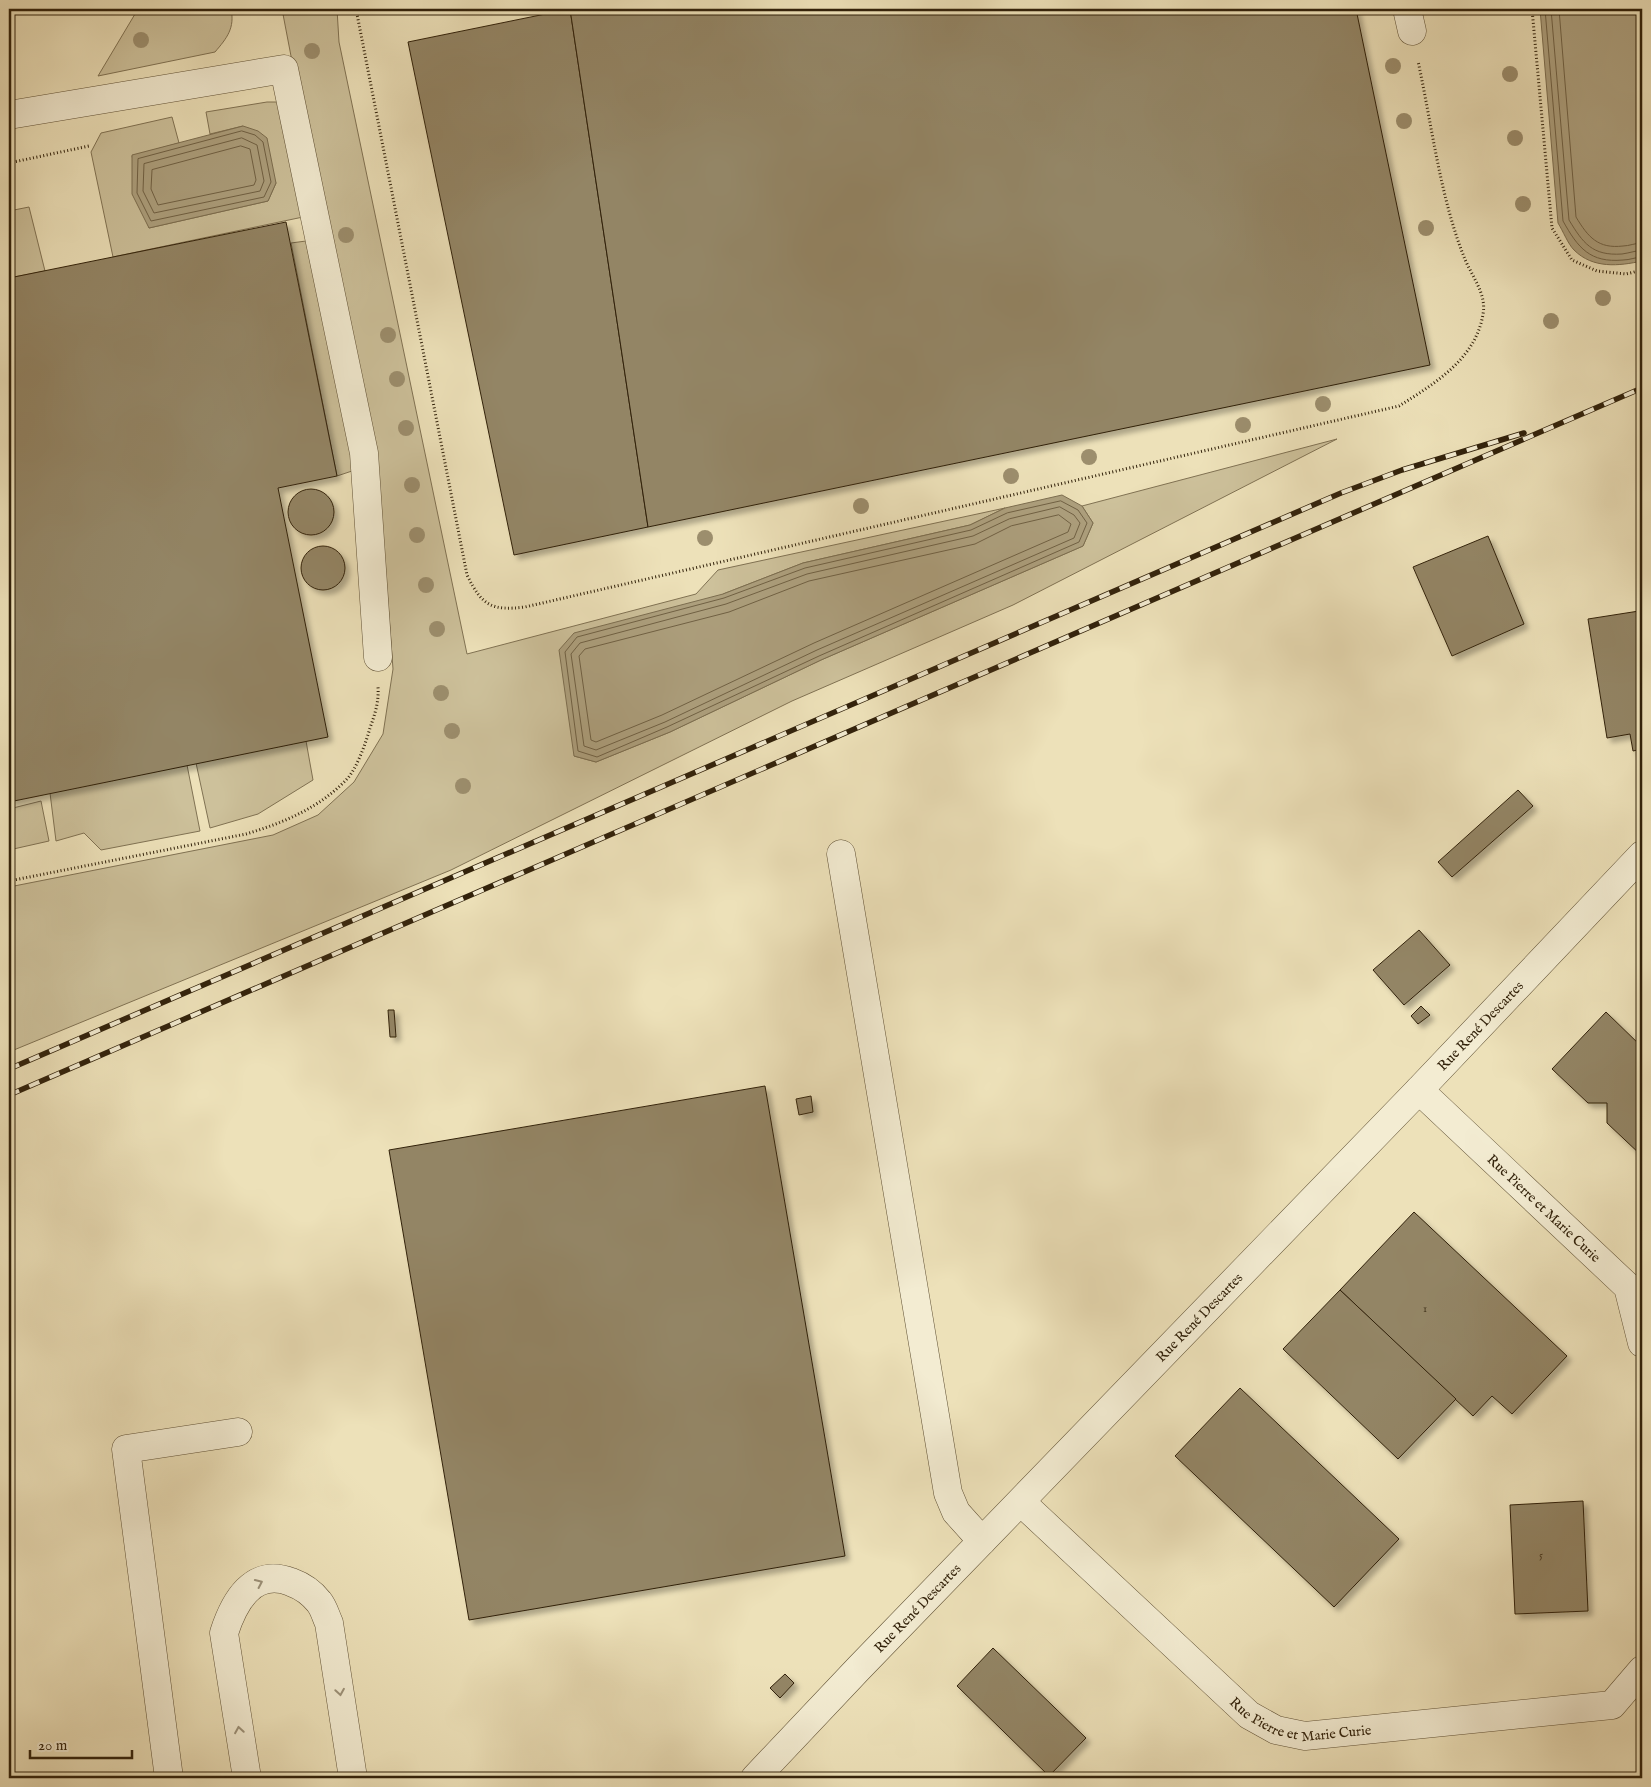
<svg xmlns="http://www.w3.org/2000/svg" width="1651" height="1787" font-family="'IM FELL English',serif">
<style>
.green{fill:#cdc19b;stroke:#807253}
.water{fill:#ada07e;stroke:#7c6e50}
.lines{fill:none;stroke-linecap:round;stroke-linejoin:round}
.shore{stroke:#706144;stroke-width:1}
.building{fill:#938565;stroke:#32220b;filter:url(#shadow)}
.minor-casing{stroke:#615236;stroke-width:29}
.path{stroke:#32220b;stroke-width:3;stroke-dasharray:1 2.5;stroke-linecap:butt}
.minor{stroke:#f3ecd2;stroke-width:28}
.rail-casing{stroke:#32220b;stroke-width:5.5}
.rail{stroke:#f3ecd2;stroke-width:4;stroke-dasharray:11;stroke-linecap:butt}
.tree{fill:#9c8e6d}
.oneway{stroke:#9c9178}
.labels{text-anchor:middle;stroke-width:4.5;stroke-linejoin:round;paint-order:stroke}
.number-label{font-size:11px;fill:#4a3b22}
.street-label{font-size:14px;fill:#32220b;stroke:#f3ecd2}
</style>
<defs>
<filter id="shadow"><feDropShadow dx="4.5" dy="4.5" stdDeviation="2.5" flood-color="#0004"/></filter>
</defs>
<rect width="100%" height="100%" fill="#ede1b9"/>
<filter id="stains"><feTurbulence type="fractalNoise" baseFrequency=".004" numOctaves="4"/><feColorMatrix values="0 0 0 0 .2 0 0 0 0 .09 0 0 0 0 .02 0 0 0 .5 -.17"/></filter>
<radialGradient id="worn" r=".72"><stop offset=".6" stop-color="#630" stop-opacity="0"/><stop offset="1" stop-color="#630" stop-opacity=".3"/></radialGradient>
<g class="green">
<path d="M138,9H231C235,28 227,38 215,52L98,76Z"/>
<path d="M282,9H337L339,42L467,654L696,594L718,570L1005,508L970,525L803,563L723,594L574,756L596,762L670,732L821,660L1083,546L1093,523L1082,506L1337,439L1013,605L792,701L451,870L9,1052V887L273,835L318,815L354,782L383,734L393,669L383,537Z"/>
<path d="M267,102H280L303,217L113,257L91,152L101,133L172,117L179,143L132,156L149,228L268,201L276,183L243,126L210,134L206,112Z"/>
<path d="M29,207L45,271L9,278V211Z"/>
<path d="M306,241L355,470L337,476L291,243Z"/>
<path d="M306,741L313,780L258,814L210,828L196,763Z"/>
<path d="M187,765L200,831L101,850L84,833L56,841L50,793Z"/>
<path d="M41,801L49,841L9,850V809Z"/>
</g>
<g class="water">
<path d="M1540,9H1642V261C1619,266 1593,269 1574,250C1568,244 1563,231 1558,223Z"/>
<path d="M243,126L258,131L267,138L276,183L268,201L149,228L132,194V155Z"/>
<path d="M1062,495L1082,506L1093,523L1083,546L821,660L670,732L596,762L574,756L559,650L574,633L723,594L803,563L970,525L1005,508Z"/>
</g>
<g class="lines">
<g class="shore">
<path d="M1545,9L1563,221C1578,248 1590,263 1623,260C1630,260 1636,257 1642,257"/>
<path d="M1551,9L1569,220C1583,243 1592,256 1622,254C1629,253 1635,251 1642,250"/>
<path d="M1559,9L1576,217C1588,237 1598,249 1623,246C1629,246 1635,243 1642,243"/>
<path d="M242,131L255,135L263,142L271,182L264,197L151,221L137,193L138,159Z"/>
<path d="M242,138L257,145L264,181L260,191L154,213L143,191L144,164Z"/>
<path d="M241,146L250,149L256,180L254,185L158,205L151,189L152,170Z"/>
<path d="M1061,501L1078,510L1087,523L1079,542L819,656L667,727L597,757L578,751L565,652L577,637L724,598L805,568L971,530L1007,513Z"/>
<path d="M1060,507L1074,515L1080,523L1074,538L817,650L665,722L596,750L584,746L571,654L580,643L726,604L807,574L973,536L1009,519Z"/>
<path d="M1059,515L1071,524L1068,532L814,643L662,715L596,742L591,740L579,656L585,649L729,612L809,581L975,544L1011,526Z"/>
</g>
</g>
<g class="building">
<path d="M570,9L648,527L514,555L408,42Z"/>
<path d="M570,9H1356L1430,365L648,527Z"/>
<path d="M286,222L337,476L278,488L328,737L9,802V278Z"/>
<circle cx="311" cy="512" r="23"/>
<path d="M1488,536L1524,624L1452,656L1413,567Z"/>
<circle cx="323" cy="568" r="22"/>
<path d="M1639,611L1642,632V749L1633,751L1630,734L1607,738L1588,619Z"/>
<path d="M1518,790L1533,806L1452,877L1438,862Z"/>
<path d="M1419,930L1450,965L1404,1005L1373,970Z"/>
<path d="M1421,1006L1430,1015L1418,1024L1411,1016Z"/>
<path d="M388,1010H394L396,1037H390Z"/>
<path d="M1606,1012L1642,1047V1156L1607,1123V1103H1588L1552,1069Z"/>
<path d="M765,1086L845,1556L469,1620L389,1150Z"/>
<path d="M811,1096L813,1112L799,1115L796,1099Z"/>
<path d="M1414,1212L1567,1356L1512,1414L1492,1396L1473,1416L1340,1290Z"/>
<path d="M1340,1290L1456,1399L1398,1459L1283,1349Z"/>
<path d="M1240,1388L1399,1539L1334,1607L1175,1456Z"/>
<path d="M1583,1501L1588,1611L1515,1614L1510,1505Z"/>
<path d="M993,1648L1086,1738L1049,1776L957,1686Z"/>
<path d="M785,1674L794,1683L780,1698L770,1688Z"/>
<path d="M898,1772L905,1778H892Z"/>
</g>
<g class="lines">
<defs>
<g id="minor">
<path d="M1407,9L1412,31"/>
<path d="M9,115L284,69L364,453L378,657"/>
<path d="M841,854L948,1493L956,1512L982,1541"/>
<path id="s1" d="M1419,1090L1628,1287L1642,1343"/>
<path id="s2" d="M1021,1502L1249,1715L1276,1730L1305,1736L1612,1705L1642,1670"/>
<path d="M169,1778L126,1449L238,1432"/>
<path d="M247,1778L224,1633C234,1602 253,1567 291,1582C302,1586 312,1593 319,1602C324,1608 326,1617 329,1623L353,1778"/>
<path id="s3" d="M755,1778L859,1668L1419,1090L1642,855"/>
</g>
</defs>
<use href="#minor" class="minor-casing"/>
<g class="path">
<path d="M356,9L467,575C482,606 492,611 525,607L1399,406C1434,384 1476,359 1483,314C1487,294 1471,275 1464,257C1440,196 1432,126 1418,61"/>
<path d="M1532,9L1552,228L1572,260L1597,271L1626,274L1642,270"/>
<path d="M9,163L89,146"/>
<path d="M9,881L246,834C283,823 319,808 346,780C357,769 366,742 370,728C375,714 379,702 378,687"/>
</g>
<use href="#minor" class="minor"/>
<defs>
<g id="rail">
<path d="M9,1069L1341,493L1402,470L1524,433"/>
<path d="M9,1095L1642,388"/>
</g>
</defs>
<use href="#rail" class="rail-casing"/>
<use href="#rail" class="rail"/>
</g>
<g class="tree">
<circle cx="141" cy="40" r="8"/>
<circle cx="312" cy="51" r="8"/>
<circle cx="1393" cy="66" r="8"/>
<circle cx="1510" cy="74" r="8"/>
<circle cx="1404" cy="121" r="8"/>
<circle cx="1515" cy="138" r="8"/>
<circle cx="1523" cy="204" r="8"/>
<circle cx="1426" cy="228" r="8"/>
<circle cx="346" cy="235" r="8"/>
<circle cx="1603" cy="298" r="8"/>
<circle cx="1551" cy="321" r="8"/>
<circle cx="388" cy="335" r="8"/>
<circle cx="397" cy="379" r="8"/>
<circle cx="1323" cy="404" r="8"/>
<circle cx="1243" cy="425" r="8"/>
<circle cx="406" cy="428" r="8"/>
<circle cx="1089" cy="457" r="8"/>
<circle cx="1011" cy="476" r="8"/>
<circle cx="412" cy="485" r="8"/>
<circle cx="861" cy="506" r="8"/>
<circle cx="417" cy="535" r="8"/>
<circle cx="705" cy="538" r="8"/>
<circle cx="426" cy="585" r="8"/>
<circle cx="437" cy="629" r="8"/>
<circle cx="441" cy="693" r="8"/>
<circle cx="452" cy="731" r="8"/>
<circle cx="463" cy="786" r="8"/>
</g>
<defs><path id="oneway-chevron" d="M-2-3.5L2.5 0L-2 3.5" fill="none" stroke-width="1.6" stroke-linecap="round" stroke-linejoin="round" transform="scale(1.25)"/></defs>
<g class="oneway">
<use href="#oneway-chevron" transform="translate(259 1583) rotate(-25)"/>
<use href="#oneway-chevron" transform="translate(340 1692) rotate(81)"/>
<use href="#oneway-chevron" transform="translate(239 1730) rotate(-99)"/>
</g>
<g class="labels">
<g class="number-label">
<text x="1425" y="1312">1</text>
<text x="1541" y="1558">5</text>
</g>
<g class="street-label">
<text dy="5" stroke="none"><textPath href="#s3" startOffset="1045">Rue René Descartes</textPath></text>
<text dy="5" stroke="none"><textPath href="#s1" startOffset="172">Rue Pierre et Marie Curie</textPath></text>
<text dy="5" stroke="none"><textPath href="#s3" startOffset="640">Rue René Descartes</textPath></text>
<text dy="5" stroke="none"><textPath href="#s3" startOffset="235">Rue René Descartes</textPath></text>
<text dy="5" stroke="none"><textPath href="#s2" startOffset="364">Rue Pierre et Marie Curie</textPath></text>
</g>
</g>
<rect width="1651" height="1787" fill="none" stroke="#ede1b9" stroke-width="30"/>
<rect x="10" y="10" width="1631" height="1767" fill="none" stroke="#32220b" stroke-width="2.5"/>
<rect x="15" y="15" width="1621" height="1757" fill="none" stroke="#32220b"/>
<path d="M30 1750v8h102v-8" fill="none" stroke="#32220b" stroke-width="2.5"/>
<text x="38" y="1750" font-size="15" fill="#32220b" stroke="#f3ecd2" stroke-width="4" paint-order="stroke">20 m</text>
<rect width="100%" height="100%" filter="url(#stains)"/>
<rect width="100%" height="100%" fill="url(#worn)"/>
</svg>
